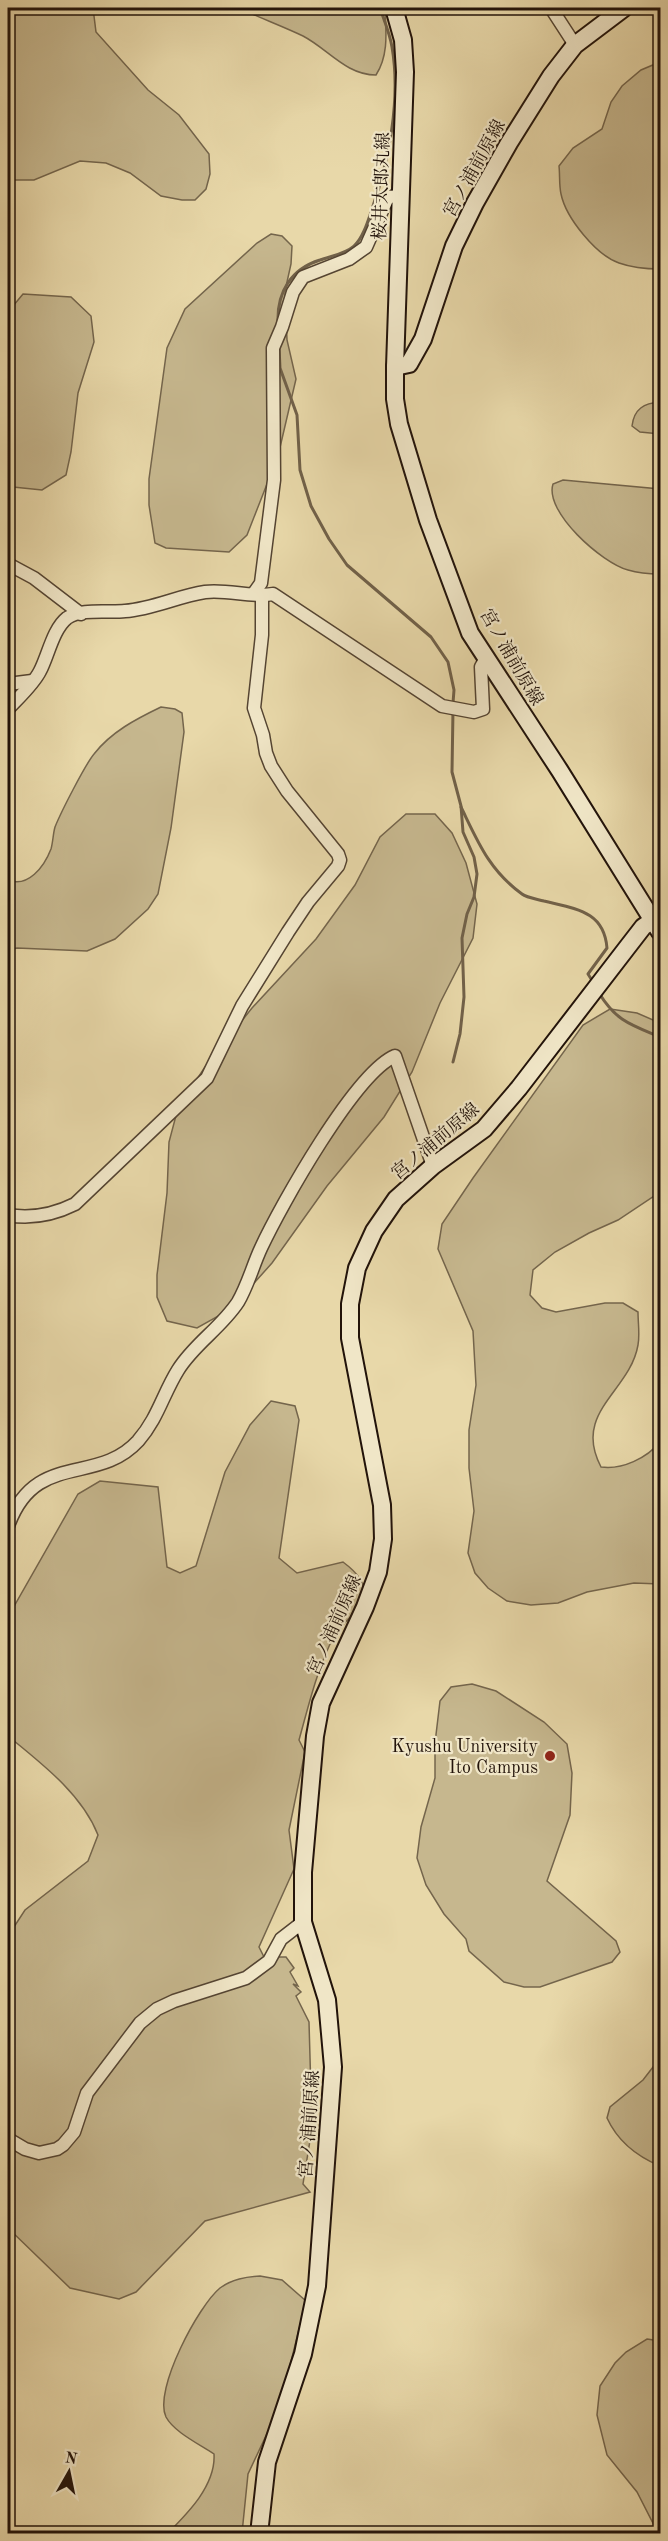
<svg xmlns="http://www.w3.org/2000/svg" width="668" height="2541" font-family="'Old Standard TT','Noto Serif JP',serif">
<style>
.green{fill:#c6b78e;stroke:#74654c;stroke-width:1.5}
.lines{fill:none;stroke-linecap:round;stroke-linejoin:round}
.stream{stroke:#716149;stroke-width:3}
.minor-casing{stroke:#544432;stroke-width:15}
.secondary-casing{stroke:#22130a;stroke-width:20}
.minor{stroke:#f0e6c7;stroke-width:12}
.secondary{stroke:#f0e6c7;stroke-width:16}
.poi-dot{fill:#8f2418;stroke:#f0e6c7;stroke-width:2}
.labels{text-anchor:middle;stroke-width:4.5;stroke-linejoin:round;paint-order:stroke}
.street-label{font-size:18px;fill:#22130a;stroke:#f0e6c7}
.poi-label{font-size:18px;fill:#22130a;stroke:#f0e6c7;text-anchor:end}
</style>
<rect width="100%" height="100%" fill="#e8d8a9"/>
<filter id="stains"><feTurbulence type="fractalNoise" baseFrequency=".00333" numOctaves="4"/><feColorMatrix values="0 0 0 0 .2 0 0 0 0 .09 0 0 0 0 .02 0 0 0 .5 -.17"/></filter>
<radialGradient id="worn" r=".72"><stop offset=".6" stop-color="#630" stop-opacity="0"/><stop offset="1" stop-color="#630" stop-opacity=".3"/></radialGradient>
<g class="green">
<path d="M8,8H93L96,32L148,90L179,115L209,154L210,174L206,189L195,200H182L161,196L130,173L106,163L80,161L34,180H8Z"/>
<path d="M239,8H385C386,31 389,55 376,75C346,75 328,49 303,36C282,26 260,18 239,8Z"/>
<path d="M660,62V269C646,269 633,268 619,263C596,255 566,218 561,194C559,185 560,175 559,166L573,148L602,129L611,102L622,86L641,70Z"/>
<path d="M271,234L282,236L292,246L291,264L285,291L287,340L296,379L278,456L247,535L229,552L166,548L155,543L149,505V479L167,348L185,309L257,243Z"/>
<path d="M23,294L71,297L91,316L94,342L78,393L71,452L66,475L42,490L13,487L8,484V312Z"/>
<path d="M660,402V434L640,432L632,426C634,409 644,403 660,402Z"/>
<path d="M563,480L660,489V574C650,574 638,573 628,570C602,563 544,512 553,484Z"/>
<path d="M161,707L175,709L182,713L184,732L171,828L158,894L148,909L115,939L87,951L17,948L8,950V880C28,888 44,867 51,849C53,842 53,834 55,827C61,812 85,765 94,754C111,732 136,719 161,707Z"/>
<path d="M406,814H435L452,833L466,863L477,904L473,938L440,1003L412,1072L384,1117L327,1186L272,1263L231,1309L197,1328L167,1321L157,1297V1275L167,1193L169,1142L178,1108L205,1067L252,1008L316,939L355,885L380,837Z"/>
<path d="M610,1009L637,1013L660,1023V1192L618,1220L589,1233L555,1252L533,1270L530,1295L542,1308L556,1312L605,1303H623L638,1312C638,1323 640,1335 638,1345C630,1392 572,1412 601,1467C622,1470 647,1458 660,1442V1584L634,1583L587,1592L558,1603L531,1605L507,1601L488,1588L475,1573L468,1553L474,1511L469,1468V1430L476,1385L473,1331L438,1249L442,1224L473,1178L583,1025Z"/>
<path d="M271,1401L295,1406L299,1420L279,1558L297,1573L343,1562C355,1571 368,1583 363,1600C359,1613 341,1623 334,1636C317,1669 309,1704 299,1740L305,1752L289,1830L294,1869L259,1947L264,1957H286L294,1968L290,1972L298,1986L293,1984L301,1992L296,1996L309,2022L312,2128L303,2184L310,2192L205,2221L136,2292L119,2299L70,2288L8,2228V1936L25,1910L88,1861L98,1835C82,1794 41,1763 8,1736V1617L78,1494L100,1481L158,1487L167,1567L180,1573L196,1566L225,1472L250,1425Z"/>
<path d="M472,1684L496,1691L544,1722L567,1744L572,1773L570,1815L547,1881L616,1941L620,1952L612,1962L540,1987H524L504,1982L469,1951L466,1939L444,1914L426,1885L417,1858L421,1827L435,1778V1743L440,1701L451,1687Z"/>
<path d="M660,2058V2166C636,2156 618,2142 607,2118L610,2107L643,2080Z"/>
<path d="M260,2276L282,2280L306,2301L280,2406L248,2474L242,2533H168C188,2513 216,2485 214,2454C199,2444 174,2432 166,2417C153,2390 199,2305 220,2288C232,2279 246,2277 260,2276Z"/>
<path d="M647,2339L660,2341V2533H658L637,2492L607,2455L597,2415L600,2386L615,2363L626,2352Z"/>
</g>
<g class="lines">
<g class="stream">
<path d="M278,322C277,292 291,269 320,260C331,256 345,254 354,246C363,238 368,221 372,209C389,161 401,99 392,47C390,34 384,20 380,8"/>
<path d="M279,347L280,368L297,415L300,470L311,506L329,539L347,565L431,637L448,662L454,690L453,703"/>
<path d="M453,710L452,772L461,806L463,832L474,857L477,874L474,897L467,914L462,938L464,997L460,1034L453,1062"/>
<path d="M461,807C478,842 489,870 522,894C527,898 537,899 544,901C576,909 604,911 607,948L588,974L593,982"/>
<path d="M599,993C616,1021 631,1025 660,1037"/>
</g>
<defs>
<g id="minor">
<path d="M551,8L575,45"/>
<path d="M8,564L34,578L81,614"/>
<path d="M254,593L261,583L274,480L273,348L282,327L293,292L303,277L349,259L366,247L388,197L401,196"/>
<path d="M8,684L32,681"/>
<path d="M8,709C18,698 33,685 40,671C48,656 53,629 67,618C81,608 108,613 125,611C153,609 178,596 205,592C227,589 253,598 273,594L442,706L474,712L483,709L481,667L486,658"/>
<path d="M8,1215C32,1219 53,1215 75,1204L207,1078L242,1006L288,932L308,902L338,866L340,860L338,854L287,791L271,766L266,753L263,735L254,708L262,635V596"/>
<path d="M8,1526C35,1450 97,1486 138,1441C158,1418 163,1394 178,1370C194,1344 221,1328 238,1302C248,1285 253,1265 261,1248C281,1205 355,1073 395,1056L433,1166"/>
<path d="M8,2139L25,2149L39,2153L57,2149L63,2145L74,2132L87,2093L140,2023L157,2009L174,2001L246,1978L269,1961L281,1939L303,1922"/>
</g>
<g id="secondary">
<path d="M394,8L403,40L405,72L395,367V399L399,424L428,520L470,633L560,771L660,932"/>
<path d="M395,367L409,364L423,339L454,246L475,203L509,143L551,76L575,45L624,8"/>
<path d="M259,2534L267,2462L303,2354L317,2286L333,2067L327,2000L303,1922V1872L315,1736L321,1703L365,1607L378,1572L383,1539L382,1505L350,1338V1304L357,1268L374,1231L396,1199L433,1166L484,1129L519,1088L626,949L643,927L653,920"/>
</g>
</defs>
<use href="#minor" class="minor-casing"/>
<use href="#secondary" class="secondary-casing"/>
<use href="#minor" class="minor"/>
<use href="#secondary" class="secondary"/>
</g>
<circle class="poi-dot" cx="550" cy="1756" r="6"/>
<g class="labels">
<g class="street-label">
<text transform="translate(474 168) rotate(-61)" y="6">宮ノ浦前原線</text>
<text transform="translate(381 186) rotate(-88)" y="6">桜井太郎丸線</text>
<text transform="translate(512 657) rotate(60)" y="6">宮ノ浦前原線</text>
<text transform="translate(435 1141) rotate(-40)" y="6">宮ノ浦前原線</text>
<text transform="translate(334 1625) rotate(-66)" y="6">宮ノ浦前原線</text>
<text transform="translate(309 2124) rotate(-86)" y="6">宮ノ浦前原線</text>
</g>
<g class="poi-label">
<text x="538" y="1752">Kyushu University<tspan x="538" dy="21">Ito Campus</tspan></text>
</g>
</g>
<rect width="668" height="2541" fill="none" stroke="#e8d8a9" stroke-width="30"/>
<rect x="9" y="9" width="650" height="2523" fill="none" stroke="#22130a" stroke-width="3"/>
<rect x="15" y="15" width="638" height="2511" fill="none" stroke="#22130a" stroke-width="1.5"/>
<g transform="translate(69 2472) rotate(9)" stroke="#f0e6c7" stroke-width="4.5" paint-order="stroke">
<path d="M0-4.5L10 22L0 15L-10 22Z" fill="#22130a"/>
<text y="-9" font-size="16" font-weight="bold" text-anchor="middle" fill="#22130a">N</text>
</g>
<rect width="100%" height="100%" filter="url(#stains)"/>
<rect width="100%" height="100%" fill="url(#worn)"/>
</svg>
